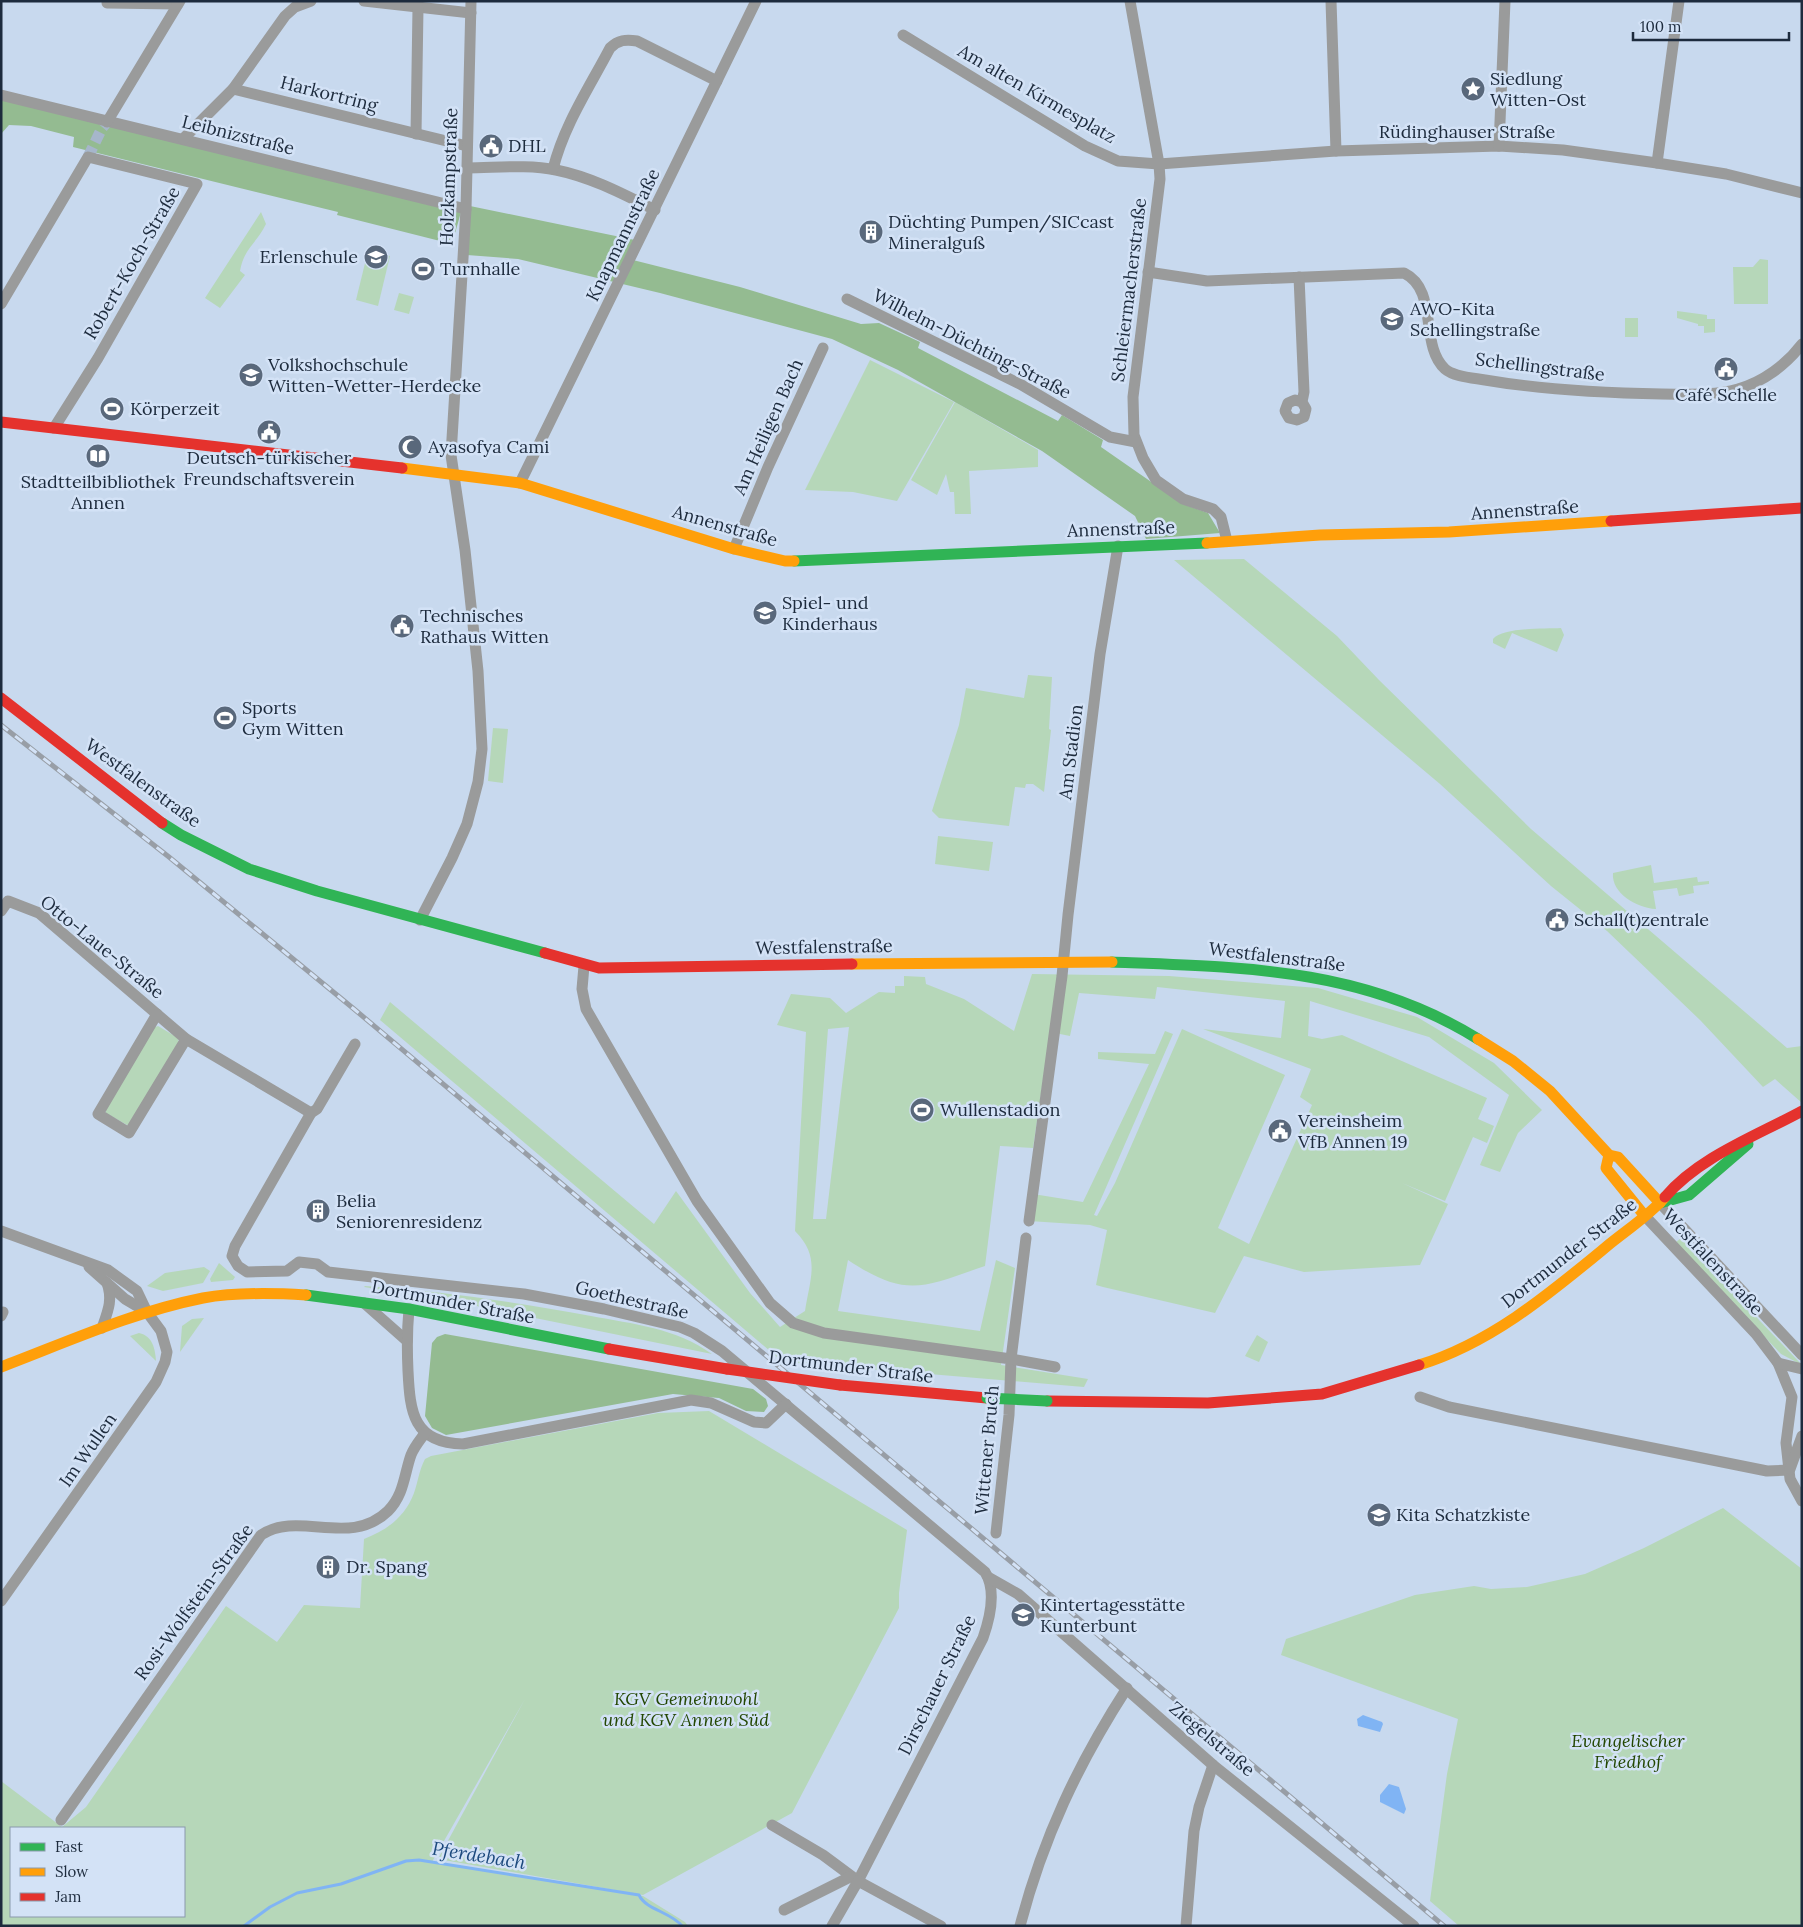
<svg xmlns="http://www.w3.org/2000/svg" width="1803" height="1927" font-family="Lora,serif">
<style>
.green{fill:#b6d7b9;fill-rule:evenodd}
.forest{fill:#94bb91}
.water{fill:#80b4f4}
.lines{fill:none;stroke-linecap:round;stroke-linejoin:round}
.stream{stroke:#80b4f4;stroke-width:3}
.street-tunnel{stroke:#a6b6cb;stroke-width:11;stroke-dasharray:11 5.5;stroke-linecap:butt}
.street{stroke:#9a9b9b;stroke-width:11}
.fast{stroke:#30b455;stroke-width:11}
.slow{stroke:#ff9f0a;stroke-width:11}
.jam{stroke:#e5322d;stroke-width:11}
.rail-casing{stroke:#989ea6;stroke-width:5}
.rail{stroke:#d3e2f6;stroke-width:3;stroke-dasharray:9;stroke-linecap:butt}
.fast-bridge{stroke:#30b455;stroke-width:11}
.jam-bridge{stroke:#e5322d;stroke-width:11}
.labels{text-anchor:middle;stroke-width:5;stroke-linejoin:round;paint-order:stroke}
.poi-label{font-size:18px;fill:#1d2b3d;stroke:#d3e2f6;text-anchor:start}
.street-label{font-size:18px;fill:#1d2b3d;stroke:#d3e2f6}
.park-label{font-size:18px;font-style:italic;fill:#234702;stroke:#d3e2f6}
.water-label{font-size:19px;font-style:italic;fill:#1c497d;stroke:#d3e2f6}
</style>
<rect width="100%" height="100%" fill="#c8d9ee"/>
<g class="green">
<path d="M261,212L266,224C257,243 244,248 240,271L245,275L220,308L205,298Z"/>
<path d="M368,251L390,256L378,306L356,300Z"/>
<path d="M1760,259L1768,260V304H1734L1733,267H1753Z"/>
<path d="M399,293L414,297L409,314L394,310Z"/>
<path d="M1677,311L1707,315V319H1715V332L1704,333V326H1698V324L1677,318Z"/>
<rect x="1625" y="318" width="13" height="19"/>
<path d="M870,360L954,402L897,501L853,492L805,490Z"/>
<path d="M955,402L1038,450V467L969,471L971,514H955L954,492H950L946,474L937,495L911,480Z"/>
<path d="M1244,559L1337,636L1379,680L1531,829L1787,1048L1802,1046V1103L1775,1079L1763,1087L1700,1020L1607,931L1551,886L1440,784L1174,560Z"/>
<path d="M1561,628L1564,635L1557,652L1512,633L1505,649L1493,643V639C1503,627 1545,629 1561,628Z"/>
<path d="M1028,675L1052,677L1049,729L1051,730L1044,792L1033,784H1026L1025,788L1015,787L1009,826L939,818L932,811L959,725L966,688L1024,698Z"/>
<path d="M493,728L508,729L503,783L488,781Z"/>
<path d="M938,836L993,842L989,871L935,864Z"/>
<path d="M1651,865L1654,883L1697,877L1698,882L1709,881V884L1693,886L1694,893L1679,896L1677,888L1653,891L1656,909C1637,908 1611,893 1613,873Z"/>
<path d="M1032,974L1169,976L1318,988L1417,1017L1494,1063L1542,1110L1518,1133L1500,1172L1480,1165L1509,1095L1429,1037L1310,1001L1308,1036L1322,1039L1342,1035L1487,1098L1478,1119L1494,1126L1487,1143L1473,1137L1445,1201L1402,1183L1448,1204L1420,1265L1304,1272L1244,1256L1215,1313L1103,1287L1096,1285L1107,1230L1090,1225L1029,1221L1033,1194L1083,1202L1149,1064L1098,1059V1052L1155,1054L1165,1031L1173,1034L1094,1215L1097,1216L1115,1183L1182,1029L1285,1075L1218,1228L1249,1244L1312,1105L1300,1097L1311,1069L1203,1029L1281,1038L1285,1001L1157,987L1155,999L1079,993L1070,1036L1050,1032L1033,1148L1000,1146L985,1266C923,1287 907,1299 848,1260L838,1311L980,1331L996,1260L1015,1268L1001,1365L1088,1379L1084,1387L799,1363L777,1357L380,1020L390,1002L654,1224L676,1191L750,1293L780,1327L805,1311C810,1278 821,1257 795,1231L806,1032L777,1025L791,994L830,998L846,1013L879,992L895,993V986H904V976L925,977L926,984L964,999L1014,1031ZM849,1027L826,1219H813L828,1029Z"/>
<path d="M158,1026L178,1038L179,1045L133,1123L127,1125L106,1113V1106L153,1028Z"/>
<path d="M1681,1238L1802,1365L1781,1354L1675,1243Z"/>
<path d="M219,1263L235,1277L233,1280L211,1282L210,1279Z"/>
<path d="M204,1267L210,1271L203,1283L163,1291L147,1286L165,1273Z"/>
<path d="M365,1286C441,1291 516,1302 591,1316C633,1324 676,1328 712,1354L457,1302L364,1287Z"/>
<path d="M204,1318L180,1352L182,1326L192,1319Z"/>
<path d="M139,1333C153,1336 155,1349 156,1361L130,1336Z"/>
<path d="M1257,1335L1268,1342L1259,1362L1245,1356Z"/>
<path d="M709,1411L907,1530L899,1593V1608L792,1813L643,1895L438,1859L525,1699L432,1862L643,1896L685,1922L688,1926H1V1781L62,1827L86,1807L226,1606L277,1642L304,1605L360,1608L364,1539C387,1530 405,1517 414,1493C418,1482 419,1470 425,1459L431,1456L658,1413ZM11,1828H184V1916H11Z"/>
<path d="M1723,1508L1802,1569V1926H1459L1430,1901L1447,1774L1458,1719L1281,1655L1286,1639L1415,1595L1474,1586L1491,1589L1527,1587L1585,1574L1644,1548Z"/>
</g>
<g class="forest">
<path d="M1,99L461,212L452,244L337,215L338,212L73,147L74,137L31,126L9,125L1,134Z"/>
<path d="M470,206L635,240L625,258L740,287L861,324L879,323L920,342L918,348L1058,421L1062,415L1103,440L1101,447L1183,504L1208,513L1220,533L1146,539L1135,516L1042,451L898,370L832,339L660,293L518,259L467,255Z"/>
<path d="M445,1334L753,1389L766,1399L768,1406L764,1412L746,1411L719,1398L673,1394L446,1435L432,1428L425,1416L432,1343L437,1337Z"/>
</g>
<g class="water">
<path d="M1363,1715L1382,1722L1383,1724L1380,1732L1358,1726L1357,1719Z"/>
<path d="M1389,1784L1399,1787L1406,1809L1404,1814L1380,1802V1795Z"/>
</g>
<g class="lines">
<path class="stream" d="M244,1926L270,1907L297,1893L341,1884L406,1861L419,1860L639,1895C646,1910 671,1912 682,1926"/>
<path class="street-tunnel" d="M88,157L102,128L107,122"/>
<g class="street">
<path d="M364,1L471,13"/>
<path d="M1130,1L1159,164L1160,179L1133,397L1134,435L1143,458L1156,480L1183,499L1213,509L1221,517L1227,541"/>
<path d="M1331,1L1336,151"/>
<path d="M107,3L178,4"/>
<path d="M903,35L1085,146L1118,161L1159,164L1336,151L1499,146L1563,150L1657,163L1726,174L1802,193"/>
<path d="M233,89L467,146"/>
<path d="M1,95L466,209"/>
<path d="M107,122L180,1"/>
<path d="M416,134L418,8"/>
<path d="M183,139L233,89L285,16L295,7L311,1"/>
<path d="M1499,146L1505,1"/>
<path d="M1657,163L1679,1"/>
<path d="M467,168C495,168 527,164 556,170C591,177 623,194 655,210"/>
<path d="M553,169C564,125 589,88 610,48C618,40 626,39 637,41L717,81"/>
<path d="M1148,272L1207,281L1404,273C1439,290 1419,345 1445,369C1454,377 1474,378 1485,380C1544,390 1603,393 1662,394C1687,394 1713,396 1738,389C1763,382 1786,365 1802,344"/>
<path d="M1299,277L1304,392L1302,402L1306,409L1304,417L1297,420L1289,418L1285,411L1288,403L1295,400L1302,402"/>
<path d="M847,299L1020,384L1110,437L1136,442"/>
<path d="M1,304L88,157L197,184L98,358L54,428"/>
<path d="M520,483L756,1"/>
<path d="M734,549L768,467L823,348"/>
<path d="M1,911L8,901L39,913L186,1039L311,1113"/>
<path d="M420,920L452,858L467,824L478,782L482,749L478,671L465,550L451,455L466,209L471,1"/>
<path d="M584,966L582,989L586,1009L697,1201L770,1303L793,1323L824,1333L1011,1359L1009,1415L996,1533"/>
<path d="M157,1014L98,1114L129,1133L186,1039"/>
<path d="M355,1044L317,1109L311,1113L235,1246L232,1256L238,1266L247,1272L287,1271L299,1262L317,1264L328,1272L524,1294L604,1309L680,1327L694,1333L722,1351L985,1572C997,1591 990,1618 983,1638L858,1881L823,1855L772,1825"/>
<path d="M1660,1203L1802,1355"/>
<path d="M1644,1215L1756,1334L1778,1363L1792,1397L1786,1443L1790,1479L1802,1501"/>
<path d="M1029,1221L1062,976L1068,915L1100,654L1118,546"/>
<path d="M1,1231L108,1270L137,1291L147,1312L161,1331L167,1352L165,1362L156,1382L1,1601"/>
<path d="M1026,1238L1011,1359L1055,1367"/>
<path d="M89,1267L125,1299L147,1312"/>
<path d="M364,1303L407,1341"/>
<path d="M409,1309C407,1330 407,1350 408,1371C410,1412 413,1443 463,1444L691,1400L711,1403L754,1422L766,1423L786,1404"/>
<path d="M1,1316L3,1312"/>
<path d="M102,1328C108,1311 113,1300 107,1283"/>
<path d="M1778,1363L1802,1369"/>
<path d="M1420,1397L1449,1407L1767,1471L1789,1470"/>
<path d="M1790,1469L1802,1436"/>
<path d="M988,1577L1018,1594L1213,1765L1414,1926"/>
<path d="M61,1820L261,1535C299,1510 350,1548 388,1511C404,1495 404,1475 411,1455C414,1447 420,1440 425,1433"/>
<path d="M784,1910L850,1877"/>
<path d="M832,1926L858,1881L941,1926"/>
<path d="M1020,1926C1043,1838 1078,1764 1127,1688"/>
<path d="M1186,1926L1194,1831L1199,1807L1213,1765"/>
</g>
<g class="fast">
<path d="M794,561L1207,543"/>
<path d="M162,823L181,835L249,869L317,891L545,953"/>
<path d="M1112,962C1242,967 1364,968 1478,1039"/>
<path d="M1660,1203L1689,1195L1748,1144"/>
<path d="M306,1295L409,1309L609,1349"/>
</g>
<g class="slow">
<path d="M402,468L520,483L734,549L785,561H794"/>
<path d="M1207,543L1320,535L1449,532L1611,521"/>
<path d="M852,964L1112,962"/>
<path d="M1478,1039L1513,1061L1550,1091L1609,1155L1618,1157L1660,1203"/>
<path d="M1609,1155L1606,1168L1644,1215"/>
<path d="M1419,1365C1491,1343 1549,1294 1606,1247C1625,1231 1649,1216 1665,1197"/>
<path d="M1,1367C67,1342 133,1312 203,1298C236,1292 273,1293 306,1295"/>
</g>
<g class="jam">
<path d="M1,422L402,468"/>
<path d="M1611,521L1802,508"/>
<path d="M1,698L162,823"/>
<path d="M545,953L599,968L852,964"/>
<path d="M1665,1197C1699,1157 1756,1136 1802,1111"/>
<path d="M609,1349L727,1369"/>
<path d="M840,1385L987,1398"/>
<path d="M1047,1401L1208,1403L1322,1394L1419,1365"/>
</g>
<defs>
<path id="rail" d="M1,725L169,857L354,1009L1444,1926"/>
</defs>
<use href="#rail" class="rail-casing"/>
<use href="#rail" class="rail"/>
<path class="fast-bridge" d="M987,1398L1047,1401"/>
<path class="jam-bridge" d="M727,1369L840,1385"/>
</g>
<defs>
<symbol id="sight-disc" viewBox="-11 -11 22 22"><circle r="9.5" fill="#59687b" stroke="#d3e2f6"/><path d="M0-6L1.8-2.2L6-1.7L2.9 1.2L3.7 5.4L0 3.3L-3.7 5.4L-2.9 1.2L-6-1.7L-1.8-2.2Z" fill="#fff"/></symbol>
<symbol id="civic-disc" viewBox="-11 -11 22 22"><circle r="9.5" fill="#59687b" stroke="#d3e2f6"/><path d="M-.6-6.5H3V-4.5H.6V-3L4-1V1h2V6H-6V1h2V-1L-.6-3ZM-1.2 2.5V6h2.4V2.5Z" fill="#fff"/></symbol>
<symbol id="building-disc" viewBox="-11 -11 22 22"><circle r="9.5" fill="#59687b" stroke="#d3e2f6"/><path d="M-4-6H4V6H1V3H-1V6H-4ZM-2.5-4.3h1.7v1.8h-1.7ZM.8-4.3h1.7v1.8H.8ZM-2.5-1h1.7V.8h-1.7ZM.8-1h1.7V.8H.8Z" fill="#fff"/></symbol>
<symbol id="school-disc" viewBox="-11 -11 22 22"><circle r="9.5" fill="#59687b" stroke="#d3e2f6"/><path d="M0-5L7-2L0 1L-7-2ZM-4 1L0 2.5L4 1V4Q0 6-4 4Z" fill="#fff"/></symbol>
<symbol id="stadium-disc" viewBox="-11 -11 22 22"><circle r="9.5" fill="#59687b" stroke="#d3e2f6"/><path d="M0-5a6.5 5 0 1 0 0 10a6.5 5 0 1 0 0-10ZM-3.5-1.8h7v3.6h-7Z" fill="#fff"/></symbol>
<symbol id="university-disc" viewBox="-11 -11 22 22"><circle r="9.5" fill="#59687b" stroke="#d3e2f6"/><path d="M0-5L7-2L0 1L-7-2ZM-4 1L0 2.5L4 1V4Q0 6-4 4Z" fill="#fff"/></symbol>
<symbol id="mosque-disc" viewBox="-11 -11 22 22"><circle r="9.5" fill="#59687b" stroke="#d3e2f6"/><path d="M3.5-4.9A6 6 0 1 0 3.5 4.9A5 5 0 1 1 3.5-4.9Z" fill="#fff"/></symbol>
<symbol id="library-disc" viewBox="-11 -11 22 22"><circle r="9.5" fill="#59687b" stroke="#d3e2f6"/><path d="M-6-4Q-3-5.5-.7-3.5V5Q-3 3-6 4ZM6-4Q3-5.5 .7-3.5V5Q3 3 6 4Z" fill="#fff"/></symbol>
</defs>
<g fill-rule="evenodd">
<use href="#sight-disc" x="1459" y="75" width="28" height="28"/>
<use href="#civic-disc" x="477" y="132" width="28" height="28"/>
<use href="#building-disc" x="857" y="218" width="28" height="28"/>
<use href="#school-disc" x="362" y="243" width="28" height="28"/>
<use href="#stadium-disc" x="409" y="255" width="28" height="28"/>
<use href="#school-disc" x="1378" y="305" width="28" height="28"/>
<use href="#civic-disc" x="1712" y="355" width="28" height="28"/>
<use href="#university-disc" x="237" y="361" width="28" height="28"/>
<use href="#stadium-disc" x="98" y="395" width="28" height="28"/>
<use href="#civic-disc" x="255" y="418" width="28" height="28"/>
<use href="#mosque-disc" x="396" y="433" width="28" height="28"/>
<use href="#library-disc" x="84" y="442" width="28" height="28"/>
<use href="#school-disc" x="751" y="599" width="28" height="28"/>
<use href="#civic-disc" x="388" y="612" width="28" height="28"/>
<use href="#stadium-disc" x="211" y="704" width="28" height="28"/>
<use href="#civic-disc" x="1543" y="906" width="28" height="28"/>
<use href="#stadium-disc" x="908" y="1096" width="28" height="28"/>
<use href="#civic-disc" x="1266" y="1117" width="28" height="28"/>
<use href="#building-disc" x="304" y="1197" width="28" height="28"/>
<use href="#school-disc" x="1365" y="1501" width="28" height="28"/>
<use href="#building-disc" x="314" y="1553" width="28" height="28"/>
<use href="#school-disc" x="1009" y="1601" width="28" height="28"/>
</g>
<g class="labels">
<g class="poi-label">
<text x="1490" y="85">Siedlung<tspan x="1490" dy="21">Witten-Ost</tspan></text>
<text x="508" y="152">DHL</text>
<text x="888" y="228">Düchting Pumpen/SICcast<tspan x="888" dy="21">Mineralguß</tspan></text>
<text x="358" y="263" text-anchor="end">Erlenschule</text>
<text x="440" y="275">Turnhalle</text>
<text x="1410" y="315">AWO-Kita<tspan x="1410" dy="21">Schellingstraße</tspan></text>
<text x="268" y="371">Volkshochschule<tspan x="268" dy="21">Witten-Wetter-Herdecke</tspan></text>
<text x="1726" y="401" text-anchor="middle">Café Schelle</text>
<text x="130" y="415">Körperzeit</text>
<text x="428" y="453">Ayasofya Cami</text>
<text x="269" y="464" text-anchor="middle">Deutsch-türkischer<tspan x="269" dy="21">Freundschaftsverein</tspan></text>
<text x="98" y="488" text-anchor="middle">Stadtteilbibliothek<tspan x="98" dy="21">Annen</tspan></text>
<text x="782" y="609">Spiel- und<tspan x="782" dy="21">Kinderhaus</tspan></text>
<text x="420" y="622">Technisches<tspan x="420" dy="21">Rathaus Witten</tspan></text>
<text x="242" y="714">Sports<tspan x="242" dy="21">Gym Witten</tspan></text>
<text x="1574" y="926">Schall(t)zentrale</text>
<text x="940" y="1116">Wullenstadion</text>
<text x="1298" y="1127">Vereinsheim<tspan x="1298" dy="21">VfB Annen 19</tspan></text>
<text x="336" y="1207">Belia<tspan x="336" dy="21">Seniorenresidenz</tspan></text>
<text x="1396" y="1521">Kita Schatzkiste</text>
<text x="346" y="1573">Dr. Spang</text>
<text x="1040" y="1611">Kintertagesstätte<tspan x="1040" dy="21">Kunterbunt</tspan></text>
</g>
<g class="street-label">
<text transform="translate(329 94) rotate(14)" y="6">Harkortring</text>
<text transform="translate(1037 94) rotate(30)" y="6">Am alten Kirmesplatz</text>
<text x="1467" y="138">Rüdinghauser Straße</text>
<text transform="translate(238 135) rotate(14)" y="6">Leibnizstraße</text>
<text transform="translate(449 177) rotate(-88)" y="6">Holzkampstraße</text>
<text transform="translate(623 235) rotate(-64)" y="6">Knapmannstraße</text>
<text transform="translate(132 263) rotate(-60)" y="6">Robert-Koch-Straße</text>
<text transform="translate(1129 290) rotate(-83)" y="6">Schleiermacherstraße</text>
<text transform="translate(972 344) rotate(27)" y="6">Wilhelm-Düchting-Straße</text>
<text transform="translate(1540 367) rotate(7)" y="6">Schellingstraße</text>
<text transform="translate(768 427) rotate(-66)" y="6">Am Heiligen Bach</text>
<text transform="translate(1525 510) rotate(-4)" y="6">Annenstraße</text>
<text transform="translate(725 526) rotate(16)" y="6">Annenstraße</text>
<text transform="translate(1121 529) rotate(-2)" y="6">Annenstraße</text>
<text transform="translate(1071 752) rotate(-83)" y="6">Am Stadion</text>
<text transform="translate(143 783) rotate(36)" y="6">Westfalenstraße</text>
<text transform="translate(102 947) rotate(39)" y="6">Otto-Laue-Straße</text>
<text transform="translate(824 947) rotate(-1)" y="6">Westfalenstraße</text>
<text transform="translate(1277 957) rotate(7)" y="6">Westfalenstraße</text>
<text transform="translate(1569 1253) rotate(-38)" y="6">Dortmunder Straße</text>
<text transform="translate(1713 1262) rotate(47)" y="6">Westfalenstraße</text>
<text transform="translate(632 1300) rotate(13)" y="6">Goethestraße</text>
<text transform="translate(453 1302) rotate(11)" y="6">Dortmunder Straße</text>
<text transform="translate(851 1367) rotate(7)" y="6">Dortmunder Straße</text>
<text transform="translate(88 1450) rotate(-55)" y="6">Im Wullen</text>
<text transform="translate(987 1450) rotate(-85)" y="6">Wittener Bruch</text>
<text transform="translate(194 1602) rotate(-54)" y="6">Rosi-Wolfstein-Straße</text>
<text transform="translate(937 1685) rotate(-64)" y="6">Dirschauer Straße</text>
<text transform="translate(1212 1739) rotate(40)" y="6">Ziegelstraße</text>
</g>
<g class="park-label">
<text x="686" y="1705">KGV Gemeinwohl<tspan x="686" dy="21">und KGV Annen Süd</tspan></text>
<text x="1628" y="1747">Evangelischer<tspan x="1628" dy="21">Friedhof</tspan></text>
</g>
<g class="water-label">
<text transform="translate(479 1855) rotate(9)" y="7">Pferdebach</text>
</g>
</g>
<rect width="1803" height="1927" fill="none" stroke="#1d2b3d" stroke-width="5"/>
<rect x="10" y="1827" width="175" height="90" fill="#d3e2f6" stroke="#8a99ac"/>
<rect x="20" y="1843" width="25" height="8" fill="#30b455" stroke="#8a99ac"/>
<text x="55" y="1852" font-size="15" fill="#1d2b3d">Fast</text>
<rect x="20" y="1868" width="25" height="8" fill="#ff9f0a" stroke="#8a99ac"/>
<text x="55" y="1877" font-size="15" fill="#1d2b3d">Slow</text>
<rect x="20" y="1893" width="25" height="8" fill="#e5322d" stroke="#8a99ac"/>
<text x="55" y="1902" font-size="15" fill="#1d2b3d">Jam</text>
<path d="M1633 32v8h156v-8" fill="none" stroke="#1d2b3d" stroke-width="2.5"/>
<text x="1640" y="32" font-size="15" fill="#1d2b3d" stroke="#d3e2f6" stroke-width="4" paint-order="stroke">100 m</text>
</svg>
